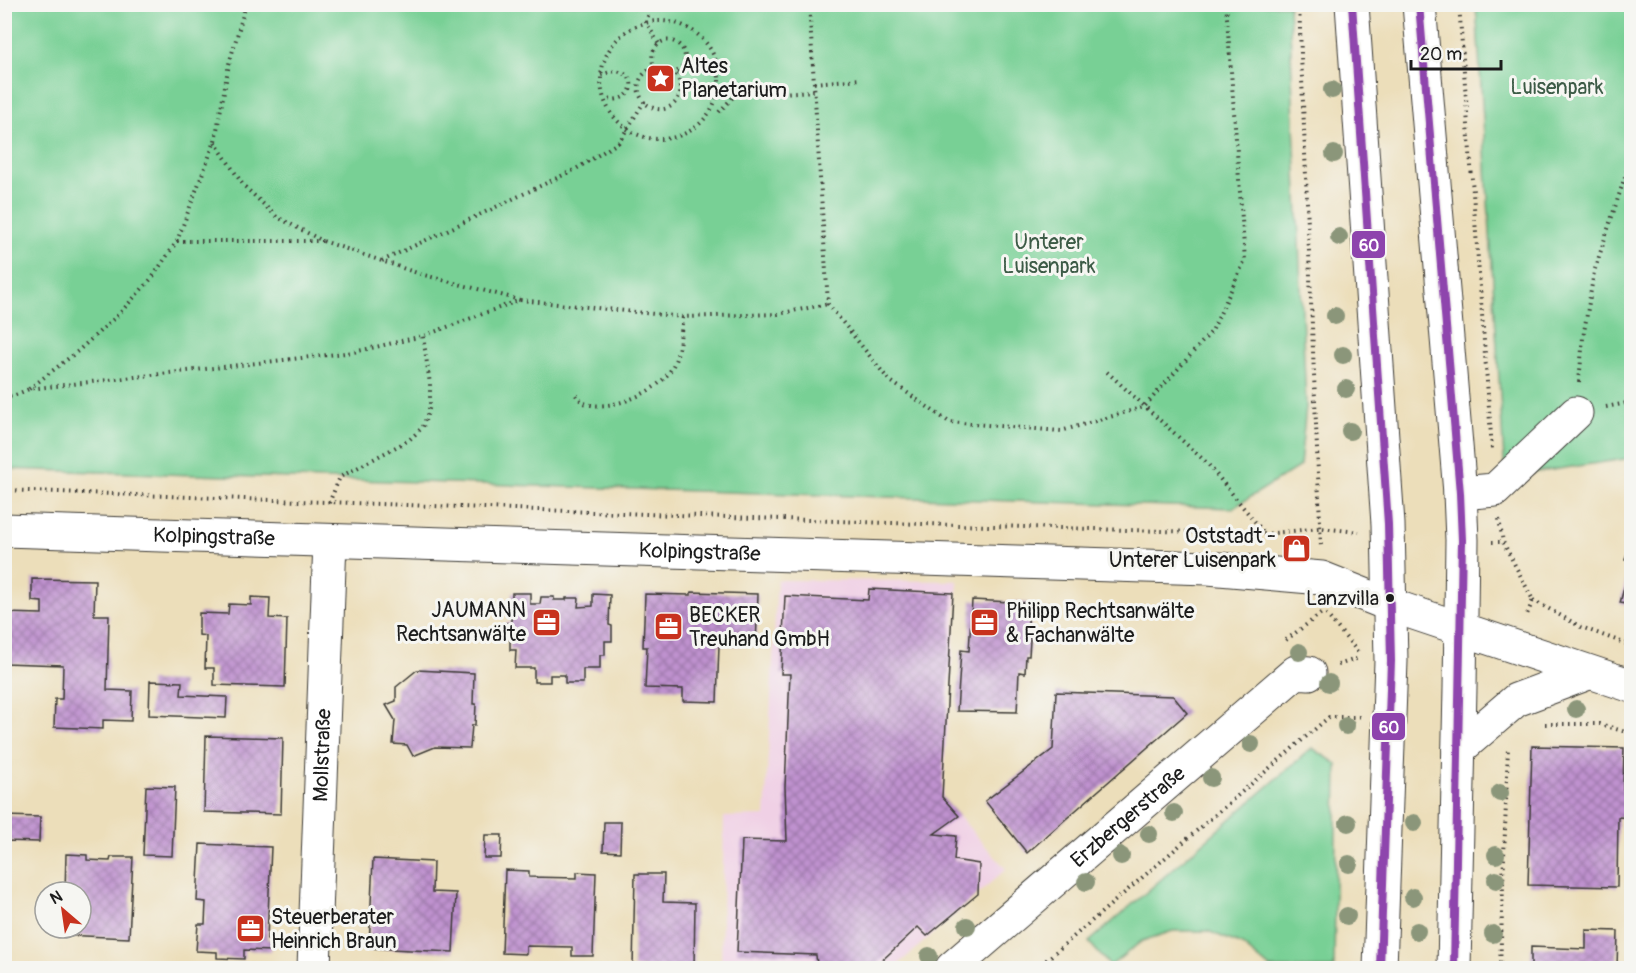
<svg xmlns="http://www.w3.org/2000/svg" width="1636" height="973" font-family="Pangolin,sans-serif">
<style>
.built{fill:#f0d0e5}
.green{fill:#78d095;stroke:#4a7658;stroke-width:1.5}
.building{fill:url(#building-cross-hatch)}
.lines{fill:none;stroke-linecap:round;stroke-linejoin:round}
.minor-casing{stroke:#3b3934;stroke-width:35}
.path{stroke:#3b3934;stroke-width:4;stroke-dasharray:1.5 4.5;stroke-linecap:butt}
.minor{stroke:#fff;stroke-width:33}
.bus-1-casing{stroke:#f6f6f2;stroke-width:12}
.bus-1{stroke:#8e44ad;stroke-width:8}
.tree{fill:#8b967a}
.bus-dot{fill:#1c1c1c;stroke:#f6f6f2;stroke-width:2}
.labels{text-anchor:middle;stroke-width:6;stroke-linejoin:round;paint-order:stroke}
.bus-label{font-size:20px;fill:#1c1c1c;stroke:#f6f6f2;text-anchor:end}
.poi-label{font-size:21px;fill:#1c1c1c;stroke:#f6f6f2;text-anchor:start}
.park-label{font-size:21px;fill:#3c5b46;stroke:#f6f6f2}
.street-label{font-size:21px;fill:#1c1c1c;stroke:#f6f6f2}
.line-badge{stroke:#f6f6f2;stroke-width:2}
.badge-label{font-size:16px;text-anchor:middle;font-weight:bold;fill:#fff}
</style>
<defs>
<pattern id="building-cross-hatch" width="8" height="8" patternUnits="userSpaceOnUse" patternTransform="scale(1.5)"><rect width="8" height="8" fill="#bf92cf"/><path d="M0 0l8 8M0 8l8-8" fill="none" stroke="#9a76a7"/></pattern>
</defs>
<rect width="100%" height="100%" fill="#f6f6f2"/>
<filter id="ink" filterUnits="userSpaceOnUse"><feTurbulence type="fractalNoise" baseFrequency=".0167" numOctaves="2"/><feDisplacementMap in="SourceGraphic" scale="12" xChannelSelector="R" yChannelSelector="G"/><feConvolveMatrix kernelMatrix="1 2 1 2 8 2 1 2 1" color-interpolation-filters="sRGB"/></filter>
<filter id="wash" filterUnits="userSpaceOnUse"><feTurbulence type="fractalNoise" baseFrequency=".008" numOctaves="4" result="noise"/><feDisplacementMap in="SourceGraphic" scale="24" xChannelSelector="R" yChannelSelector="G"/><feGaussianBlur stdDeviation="1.35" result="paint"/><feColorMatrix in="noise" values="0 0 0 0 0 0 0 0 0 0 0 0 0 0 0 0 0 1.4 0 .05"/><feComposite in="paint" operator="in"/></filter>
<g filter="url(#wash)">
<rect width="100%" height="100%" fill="#ecdeba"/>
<path class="built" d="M777,580L958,581L942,797L1006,869L894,968H721L724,817L765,816Z"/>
<g class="green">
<path d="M5,4L1289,5L1306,406L1300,466L1233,508L5,469Z"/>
<path d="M1476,5H1631V458L1505,477Z"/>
<path d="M1312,748L1337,764L1334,968H1270L1242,945L1208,931H1173L1142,941L1110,966L1089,942Z"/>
</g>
<g id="blocks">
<g class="building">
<path d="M1631,539H1632V605L1620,603L1631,562L1625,560Z"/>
<path d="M32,579L95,580L94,615H109L107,690L132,691L131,721L103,720V729L54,727L55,699H62L63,665L4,663V613L42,614V602L32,601Z"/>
<path d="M869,589L953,593L942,797L959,816L934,834L956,836L954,860L979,864L978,894L927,936L918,927L877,965H817L816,955L737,952L742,840L787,841L785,787L790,674H781L785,596L868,600Z"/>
<path d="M691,592L758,594L756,646L719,645L717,702L683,701V689L645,688L647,647H643L645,594L691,595Z"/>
<path d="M512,593H530V604H540L541,597H554V600H566V598H579L578,607L593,606V594L610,595L609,625L612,626V641H605V655H600V669H583V683H565V675H550V682H534V668H515L516,650H510V639H506V623H511Z"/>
<path d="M251,597L270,598L269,618L287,619L285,687L214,685V668H205L206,636L199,635V613L228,614L229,604L251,605Z"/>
<path d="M972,600L1029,603L1028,624H1031L1029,656H1026L1025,673L1019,672L1017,712L957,711L961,650L969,651Z"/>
<path d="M417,670L474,673L473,704H476L475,725H472L470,748L435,747L413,756L407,745L393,744L395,720L386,705L396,701V687Z"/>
<path d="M150,681L182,682L181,695L227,697L226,718L149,715Z"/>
<path d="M1056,692L1173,696L1187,713L1027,853L985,801L1053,749Z"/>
<path d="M206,736L283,738L281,814L204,812Z"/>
<path d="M1532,746L1624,748L1623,789H1632V818L1618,817L1617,887L1528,885Z"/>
<path d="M146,786L175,787L172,856L143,855Z"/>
<path d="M4,816L40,817L39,842L4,841Z"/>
<path d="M604,822H621L620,852L603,851Z"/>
<path d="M485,835H502L501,858H484Z"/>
<path d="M200,844L271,847L267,939L272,940L271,951L244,950V959L217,958V952L196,951L198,924H205L206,902L197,901Z"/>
<path d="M66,854L87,855V860L110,861L111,857H133L129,938L63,935V928H81V892H65Z"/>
<path d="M373,859L433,862L432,892L456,893L453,952L369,948Z"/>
<path d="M505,870L529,871V877L577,878V872L596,873L593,956H572V947L526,946V954L502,953Z"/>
<path d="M635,874H664L663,902L695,903L694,968H633Z"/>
<path d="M1586,930L1618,931L1617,968H1531V947L1586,949Z"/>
</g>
</g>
</g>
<g filter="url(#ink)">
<use href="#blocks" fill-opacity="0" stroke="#3b3934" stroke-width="1.5"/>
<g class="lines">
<defs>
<g id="minor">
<path d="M1352,4L1388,524L1391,661L1380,968"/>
<path d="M1419,4L1460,493L1462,540L1460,688L1454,968"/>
<path d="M1460,493L1495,490L1576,413"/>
<path id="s1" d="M4,530L1208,568L1322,578L1390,605L1632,686"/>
<path d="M1459,749L1516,700L1588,673"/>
<path id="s2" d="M314,968L330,541"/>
<path id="s3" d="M952,968L1296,672L1309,673"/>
</g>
</defs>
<use href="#minor" class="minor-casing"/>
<g class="path">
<path d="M652,4L646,22L659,44"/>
<path d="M809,4L828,304L889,380L949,422L1061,431L1144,407L1212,331L1245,260L1226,4"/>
<path d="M1299,4L1321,548"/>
<path d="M1459,4L1492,449"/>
<circle cx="660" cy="80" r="59"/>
<path d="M601,75C607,73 614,70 620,72C639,77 634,104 605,99"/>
<path d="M814,83L861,79"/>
<path d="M719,112L736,94L755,89L781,93L814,91"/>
<path d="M215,142L243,185L277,217L323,241L420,274L520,300"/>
<path d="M177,241H323"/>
<path d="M382,261L576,169L619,142L644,102C633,88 639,74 654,67C652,60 651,54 655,48C669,27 701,55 675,73C692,97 665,122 644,102"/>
<path d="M1107,372L1207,463L1265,534"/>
<path d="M1579,382L1583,338L1594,272L1632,155"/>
<path d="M29,389L78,351L118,315L152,278L177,241L215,141L229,64L246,4"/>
<path d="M576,395C577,397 581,401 582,402C606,414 657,393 670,371C680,356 680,335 683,317"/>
<path d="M4,397L13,396L29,389L354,352L423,336L520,300L683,317L778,314L828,304"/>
<path d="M1606,407L1632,402"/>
<path d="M4,490L889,523L1265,534L1320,528L1359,532"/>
<path d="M329,503L340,477L409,440L423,427L430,406V384L423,336"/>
<path d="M1499,519L1503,542L1533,600L1526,617"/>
<path d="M1492,542H1503"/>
<path d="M1533,600L1581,627L1632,646"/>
<path d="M1326,614L1358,652"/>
<path d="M1286,640L1323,612"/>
<path d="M1338,665L1359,658"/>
<path d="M1545,724H1600L1632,734"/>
<path d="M1037,968L1329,717H1360"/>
<path d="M1500,968L1508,747"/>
</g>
<use href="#minor" class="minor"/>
<defs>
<g id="bus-1">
<path d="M1352,4L1388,524L1391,661L1380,968"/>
<path d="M1419,4L1460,493L1462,540L1454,968"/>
</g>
</defs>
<use href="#bus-1" class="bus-1-casing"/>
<use href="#bus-1" class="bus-1"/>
</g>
<g class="tree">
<circle cx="1332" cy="90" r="9"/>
<circle cx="1334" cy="154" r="9"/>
<circle cx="1339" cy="237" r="9"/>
<circle cx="1335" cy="316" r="9"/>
<circle cx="1343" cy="355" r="9"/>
<circle cx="1346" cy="389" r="9"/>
<circle cx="1350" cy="431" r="9"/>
<circle cx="1299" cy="652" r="9"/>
<circle cx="1329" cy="683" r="9"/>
<circle cx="1576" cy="709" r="9"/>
<circle cx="1346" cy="726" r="9"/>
<circle cx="1251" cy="744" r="9"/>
<circle cx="1211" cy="778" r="9"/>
<circle cx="1500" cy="793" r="9"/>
<circle cx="1174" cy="813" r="9"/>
<circle cx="1348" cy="823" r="9"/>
<circle cx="1414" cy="823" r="9"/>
<circle cx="1149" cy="834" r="9"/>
<circle cx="1496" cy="855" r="9"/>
<circle cx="1121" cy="856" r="9"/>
<circle cx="1349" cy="864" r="9"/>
<circle cx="1496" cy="880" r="9"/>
<circle cx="1086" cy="882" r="9"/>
<circle cx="1413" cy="897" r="9"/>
<circle cx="1347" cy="916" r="9"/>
<circle cx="967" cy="926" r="9"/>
<circle cx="1417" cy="931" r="9"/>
<circle cx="1493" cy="934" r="9"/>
<circle cx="929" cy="956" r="9"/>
</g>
</g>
<defs>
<symbol id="sight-square" viewBox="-11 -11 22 22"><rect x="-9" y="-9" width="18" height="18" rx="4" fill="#c8321e" stroke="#f6f6f2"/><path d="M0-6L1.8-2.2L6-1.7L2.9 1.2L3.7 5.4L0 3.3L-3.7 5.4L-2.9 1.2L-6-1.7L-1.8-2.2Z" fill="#fff"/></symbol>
<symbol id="shop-square" viewBox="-11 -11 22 22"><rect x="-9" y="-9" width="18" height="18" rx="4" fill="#c8321e" stroke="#f6f6f2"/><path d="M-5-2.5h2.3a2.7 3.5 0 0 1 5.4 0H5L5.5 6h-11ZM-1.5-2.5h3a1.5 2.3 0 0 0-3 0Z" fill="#fff"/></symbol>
<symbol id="office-square" viewBox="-11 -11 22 22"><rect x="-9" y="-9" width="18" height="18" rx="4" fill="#c8321e" stroke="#f6f6f2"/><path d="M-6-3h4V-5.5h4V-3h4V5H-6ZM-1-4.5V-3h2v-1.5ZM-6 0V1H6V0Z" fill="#fff"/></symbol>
</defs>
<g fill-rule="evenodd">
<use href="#sight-square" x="644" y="62" width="33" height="33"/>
<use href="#shop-square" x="1280" y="532" width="33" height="33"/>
<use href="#office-square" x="530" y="606" width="33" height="33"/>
<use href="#office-square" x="968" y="606" width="33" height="33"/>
<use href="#office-square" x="652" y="610" width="33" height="33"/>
<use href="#office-square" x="234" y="912" width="33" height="33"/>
</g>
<circle class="bus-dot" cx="1390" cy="598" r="5"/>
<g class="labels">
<g class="bus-label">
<text x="1379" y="605">Lanzvilla</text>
</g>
<g class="poi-label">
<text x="681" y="73">Altes<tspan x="681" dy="24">Planetarium</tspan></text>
<text x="1276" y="543" text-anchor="end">Oststadt -<tspan x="1276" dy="24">Unterer Luisenpark</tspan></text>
<text x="526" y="617" text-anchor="end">JAUMANN<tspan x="526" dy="24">Rechtsanwälte</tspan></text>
<text x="1006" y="618">Philipp Rechtsanwälte<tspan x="1006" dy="24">&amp; Fachanwälte</tspan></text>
<text x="689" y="622">BECKER<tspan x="689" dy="24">Treuhand GmbH</tspan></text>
<text x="271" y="924">Steuerberater<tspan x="271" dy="24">Heinrich Braun</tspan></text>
</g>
<g class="park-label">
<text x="1557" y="94">Luisenpark</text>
<text x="1049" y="249">Unterer<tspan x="1049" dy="24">Luisenpark</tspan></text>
</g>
<g class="street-label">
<text dy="7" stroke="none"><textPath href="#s1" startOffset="210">Kolpingstraße</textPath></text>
<text dy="7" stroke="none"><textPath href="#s1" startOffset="696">Kolpingstraße</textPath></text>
<text dy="7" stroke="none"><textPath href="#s2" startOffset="213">Mollstraße</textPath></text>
<text dy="7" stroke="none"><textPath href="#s3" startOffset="232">Erzbergerstraße</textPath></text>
</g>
</g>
<g class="line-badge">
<rect x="1351" y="230" width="35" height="29" rx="6" fill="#8e44ad"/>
<rect x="1371" y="712" width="35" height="29" rx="6" fill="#8e44ad"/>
</g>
<g class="badge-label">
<text x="1369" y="251">60</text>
<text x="1389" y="733">60</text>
</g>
<rect width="1636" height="973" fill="none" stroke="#f6f6f2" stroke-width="24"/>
<g transform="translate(63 910) rotate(331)"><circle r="28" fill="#f6f6f2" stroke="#9f9f9c" stroke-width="1.5"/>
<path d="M0-4.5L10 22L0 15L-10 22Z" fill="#c8321e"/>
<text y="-9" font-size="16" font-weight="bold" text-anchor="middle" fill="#1c1c1c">N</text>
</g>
<path d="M1411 60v9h90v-9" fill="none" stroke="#1c1c1c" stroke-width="3"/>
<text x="1420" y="60" font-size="18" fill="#1c1c1c" stroke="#f6f6f2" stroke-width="4.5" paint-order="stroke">20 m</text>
</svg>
